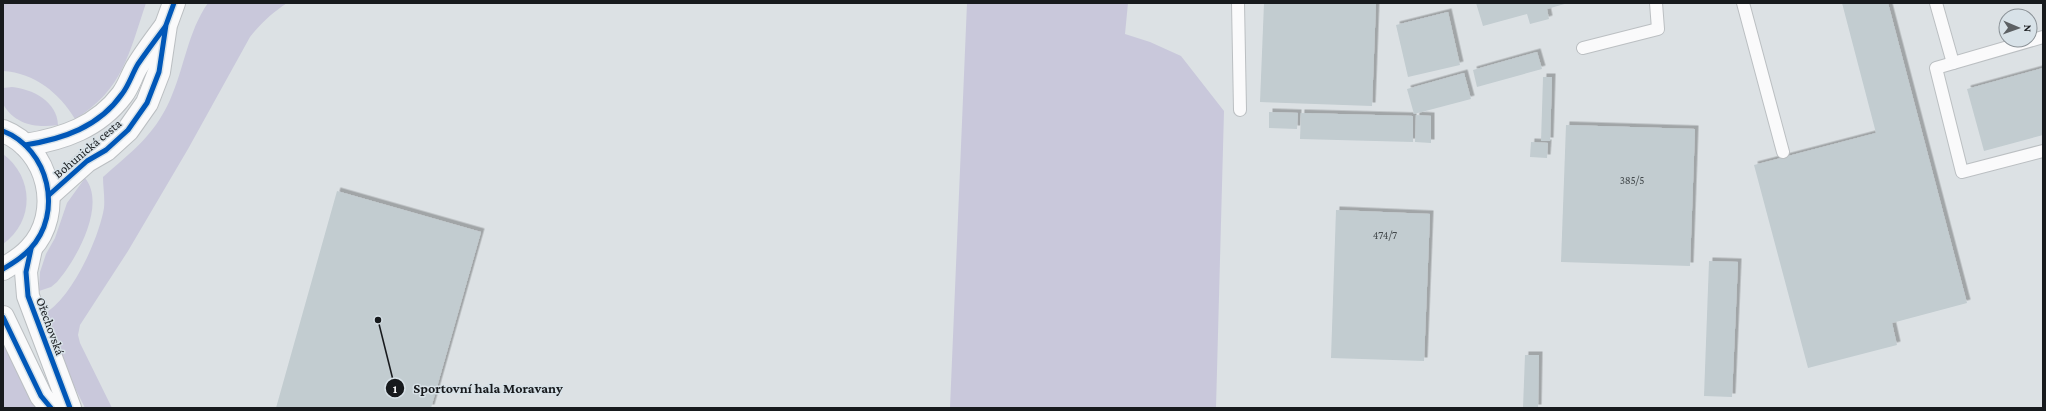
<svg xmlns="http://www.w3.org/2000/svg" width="2046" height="411" font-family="'Crimson Pro',serif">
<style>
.green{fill:#c9c8db}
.building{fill:#c2ccd0;filter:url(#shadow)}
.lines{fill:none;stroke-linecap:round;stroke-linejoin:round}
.service-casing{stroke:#bbbfc2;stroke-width:14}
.minor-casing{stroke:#bbbfc2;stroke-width:24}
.tertiary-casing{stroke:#bbbfc2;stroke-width:24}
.service{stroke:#fafafb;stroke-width:12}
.minor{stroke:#fafafb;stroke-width:22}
.tertiary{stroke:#fafafb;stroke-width:22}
.cycleway-casing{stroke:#d8e2e8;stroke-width:8}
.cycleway{stroke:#0057b8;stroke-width:5}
.labels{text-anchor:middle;stroke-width:3;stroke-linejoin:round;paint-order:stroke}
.number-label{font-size:11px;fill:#42484b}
.street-label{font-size:13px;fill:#171a1d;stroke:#d8e2e8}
.leader{fill:none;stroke:#171a1d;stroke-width:1.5}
.callout-dot{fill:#171a1d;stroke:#d8e2e8;stroke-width:1.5}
.mark-label{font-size:12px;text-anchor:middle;font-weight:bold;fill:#fff}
.callout-label{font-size:14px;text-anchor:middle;font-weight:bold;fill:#171a1d;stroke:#d8e2e8;stroke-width:3;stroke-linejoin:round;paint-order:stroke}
</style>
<defs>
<filter id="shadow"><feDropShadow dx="3.5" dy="-3.5" stdDeviation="0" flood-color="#0004"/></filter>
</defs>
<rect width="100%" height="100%" fill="#dce1e4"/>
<g class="green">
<path d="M3,3H146C129,53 123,90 75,119C59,93 35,73 3,71Z"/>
<path d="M208,3H287C272,13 261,23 250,37L188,149L128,251L80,325L78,335L80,343L112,408H85L69,376L45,313C72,298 99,238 104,208C105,197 103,187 103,177C131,152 154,136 170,100C184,69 188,31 208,3Z"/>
<path d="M967,3H1128L1125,34L1150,42L1181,56L1224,111L1216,408H950Z"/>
<path d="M12,87C32,89 57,101 58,125C36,128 15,125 3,104V88Z"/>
<path d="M3,154C34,177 35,221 3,244Z"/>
<path d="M85,178C107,205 76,260 57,282L51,287L39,291L40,272L46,254L55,238L67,203Z"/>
<path d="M3,343L37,408H3Z"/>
</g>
<g class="building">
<path d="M1264,3H1376L1372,106L1260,102Z"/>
<path d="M1476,3H1568L1547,9L1549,19L1530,24L1527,14L1483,26Z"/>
<path d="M1842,3H1888L1967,303L1892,323L1897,345L1808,368L1754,165L1876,133Z"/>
<path d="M1448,12L1460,65L1408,77L1396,25Z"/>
<path d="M1537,52L1542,69L1477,87L1473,70Z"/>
<path d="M2043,68V135L1984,151L1967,89Z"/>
<path d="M1464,73L1471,99L1414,114L1407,89Z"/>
<path d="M1543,77H1552L1550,141H1541Z"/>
<path d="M1269,112L1298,113L1297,129L1269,128Z"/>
<path d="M1301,113L1413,116V142L1300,139Z"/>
<path d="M1416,115L1431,116V143L1415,142Z"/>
<path d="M1566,125L1695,129L1690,266L1561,262Z"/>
<path d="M1531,142L1548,143L1547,158L1530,157Z"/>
<path d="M337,191L481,232L431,408H276Z"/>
<path d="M1336,210L1430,214L1424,361L1331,358Z"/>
<path d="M1709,261L1738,262L1732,397L1704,396Z"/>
<path d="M1525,355H1539L1538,408H1523Z"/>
</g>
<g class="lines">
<defs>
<g id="service">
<path d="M1238,3L1240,110"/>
<path d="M1743,3L1783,152"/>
<path d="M1936,3L1953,63"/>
<path d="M2043,37L1936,68L1962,172L2043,151"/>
<path d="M1583,48L1658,29L1656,3"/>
</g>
<g id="minor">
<path d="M25,145C63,139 98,127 122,95C129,86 132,74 138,65C146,52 155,40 164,28"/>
<path d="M49,195L87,161L106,150L128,130L147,103L159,72L166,25L174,3"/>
</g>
<g id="tertiary">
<path d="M3,131C49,149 64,213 30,249C22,258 13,263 3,269"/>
<path d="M31,249L26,272L28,296L70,408"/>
<path d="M3,317L41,396L51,408"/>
</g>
</defs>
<use href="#service" class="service-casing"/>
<use href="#minor" class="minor-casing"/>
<use href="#tertiary" class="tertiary-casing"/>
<use href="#service" class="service"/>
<use href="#minor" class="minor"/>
<use href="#tertiary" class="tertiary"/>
<defs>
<g id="cycleway">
<path d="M3,131C49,149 64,213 30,249C22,258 13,263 3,269"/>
<path d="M25,145C63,139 99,127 122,94C129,85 132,74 138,64C147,51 156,39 165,27"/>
<path d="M49,195L87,161L106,150L128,130L147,103L159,72L166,25L174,3"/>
<path d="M31,249L26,272L28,296L70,408"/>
<path d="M3,317L41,396L51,408"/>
</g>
</defs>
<use href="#cycleway" class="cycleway-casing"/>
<use href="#cycleway" class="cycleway"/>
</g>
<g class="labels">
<g class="number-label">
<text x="1632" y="184">385/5</text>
<text x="1385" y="239">474/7</text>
</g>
<g class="street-label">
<text transform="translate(87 148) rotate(-40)" y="5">Bohunická cesta</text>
<text transform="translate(51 326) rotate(70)" y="5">Ořechovská</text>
</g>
</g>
<path class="leader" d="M378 320L395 388"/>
<g class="callout-dot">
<circle cx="378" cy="320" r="4"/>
<circle cx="395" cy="388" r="10"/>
</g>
<g class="mark-label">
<text x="395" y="393">1</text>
</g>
<g class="callout-label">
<text x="488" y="393">Sportovní hala Moravany</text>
</g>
<rect width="2046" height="411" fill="none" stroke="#171a1d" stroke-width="8"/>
<g transform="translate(2018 28) rotate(92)"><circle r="19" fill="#d8e2e8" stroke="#8b9297"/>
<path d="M0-3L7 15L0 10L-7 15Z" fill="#5c6063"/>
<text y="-6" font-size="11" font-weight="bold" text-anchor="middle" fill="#171a1d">N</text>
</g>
</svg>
